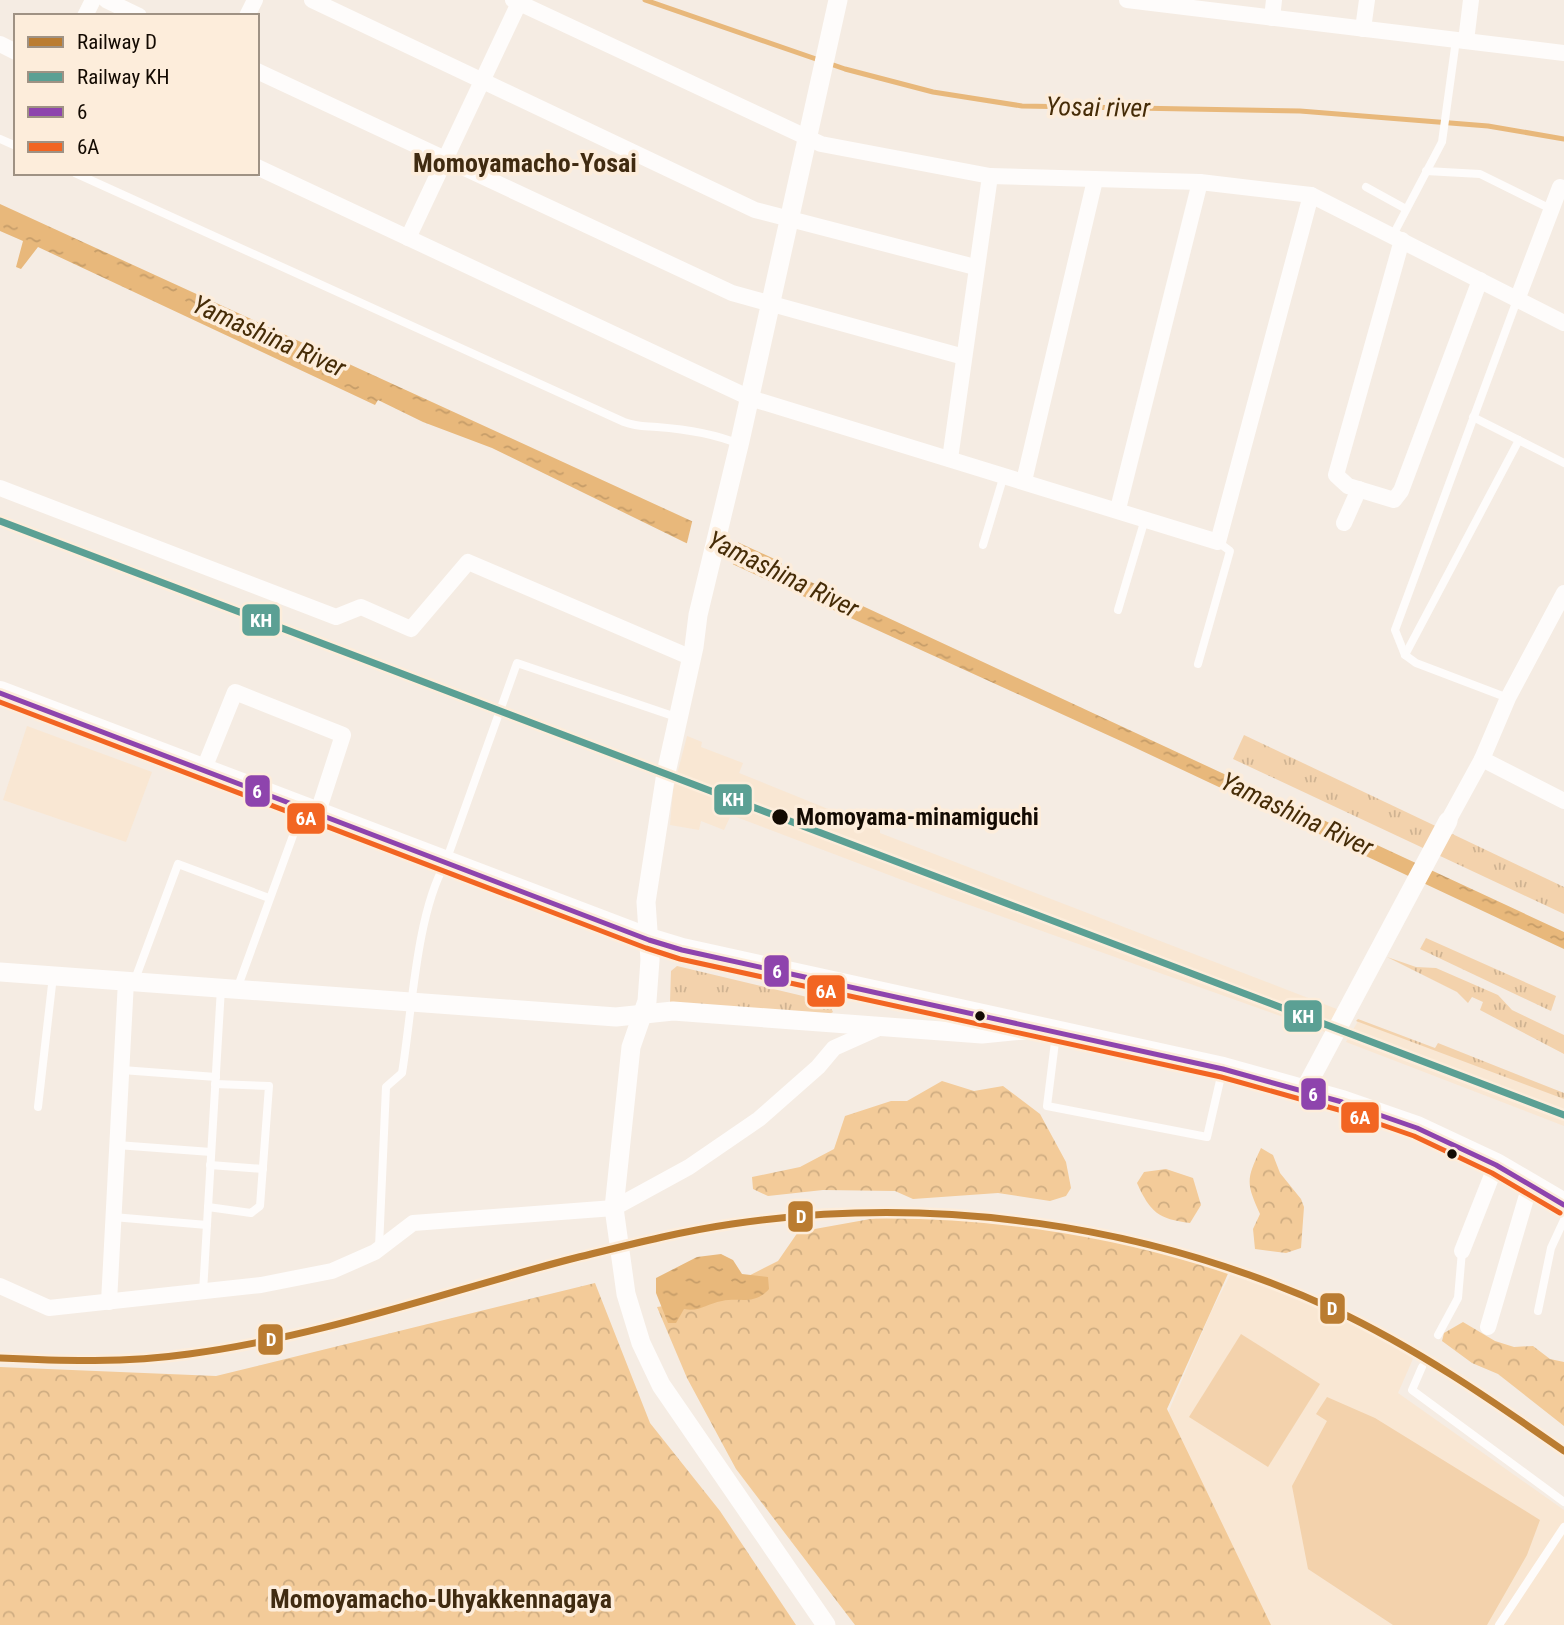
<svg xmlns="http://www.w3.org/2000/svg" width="1564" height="1625" font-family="'Roboto Condensed',sans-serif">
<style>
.built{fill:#f9e7d3}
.grass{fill:url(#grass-tufts)}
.forest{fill:url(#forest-crowns)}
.pitch{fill:#f3d2ac}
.water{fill:url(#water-ripples)}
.pier{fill:#f5ece3}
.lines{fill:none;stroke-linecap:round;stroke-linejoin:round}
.stream{stroke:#e8b87b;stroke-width:5}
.service{stroke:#fefcfb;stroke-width:8}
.minor{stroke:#fefcfb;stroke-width:16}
.tertiary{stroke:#fefcfb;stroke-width:19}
.primary{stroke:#fefcfb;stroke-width:24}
.bus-1-casing{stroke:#fdeddb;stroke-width:10}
.bus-2-casing{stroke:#fdeddb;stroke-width:10}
.bus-1{stroke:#8e44ad;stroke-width:5}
.bus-2{stroke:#f26522;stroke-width:5}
.rail-1-casing{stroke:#fdeddb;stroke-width:12}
.rail-2-casing{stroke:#fdeddb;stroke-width:12}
.rail-1{stroke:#ba7c31;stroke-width:7}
.rail-2{stroke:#5ba094;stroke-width:7}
.stop-dot{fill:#130a02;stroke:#fdeddb;stroke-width:2.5}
.labels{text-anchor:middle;stroke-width:7;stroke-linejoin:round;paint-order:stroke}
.stop-label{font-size:24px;font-weight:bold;fill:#130a02;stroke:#fdeddb;text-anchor:start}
.water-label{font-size:26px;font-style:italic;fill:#462c07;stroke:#fdeddb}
.neighbourhood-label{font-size:26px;font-weight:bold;fill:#402b11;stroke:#fdeddb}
.line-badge{stroke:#fdeddb;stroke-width:2.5}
.badge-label{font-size:19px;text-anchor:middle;font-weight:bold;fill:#fff}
</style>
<defs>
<pattern id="grass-tufts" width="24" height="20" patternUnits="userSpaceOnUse" patternTransform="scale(1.75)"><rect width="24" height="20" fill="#f3d2ac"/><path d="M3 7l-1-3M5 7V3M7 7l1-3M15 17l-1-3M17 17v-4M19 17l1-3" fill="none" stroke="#cfb392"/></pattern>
<pattern id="forest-crowns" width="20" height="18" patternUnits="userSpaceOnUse" patternTransform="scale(1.75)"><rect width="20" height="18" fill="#f3cb99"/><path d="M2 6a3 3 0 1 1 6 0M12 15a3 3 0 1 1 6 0" fill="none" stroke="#cfad82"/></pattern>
<pattern id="water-ripples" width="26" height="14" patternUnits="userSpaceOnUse" patternTransform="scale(1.75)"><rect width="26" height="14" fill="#e8b87b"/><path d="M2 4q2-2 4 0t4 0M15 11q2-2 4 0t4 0" fill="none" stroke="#c69d69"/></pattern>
</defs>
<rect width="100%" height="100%" fill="#f5ece3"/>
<g class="built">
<path d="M27,726L152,772L126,842L3,800Z"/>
<path d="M687,736L702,742L701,747L743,763L739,773L880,830V833L1342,1011L1328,1033L947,897L731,815L724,830L701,821L699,830L670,825L673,790Z"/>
<path d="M1358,1021L1564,1096V1126L1346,1042Z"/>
<path d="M1236,1264L1354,1317L1416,1352L1398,1393L1564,1510V1625H1270L1168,1413L1211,1312Z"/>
</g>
<g class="grass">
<path d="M1244,735L1564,887V914L1233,759Z"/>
<path d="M1426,938L1556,996L1551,1011L1420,949Z"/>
<path d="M1387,957L1416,967L1436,968L1498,995L1512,1010L1564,1035V1054L1480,1010L1483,1002L1472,997L1468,1003L1457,992Z"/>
<path d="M677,966L828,1002L833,1012L828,1015L670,1002L671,971Z"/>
<path d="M1358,1019L1435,1048L1438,1043L1564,1093V1099L1356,1021Z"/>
</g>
<g class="forest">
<path d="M942,1081L974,1091L1003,1086L1040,1114L1066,1162L1071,1188L1066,1196L1050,1201L998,1193L913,1199L895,1191L823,1190L768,1196L753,1189L752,1177L800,1167L834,1149L845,1116L891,1101H907Z"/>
<path d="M1261,1148L1273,1155L1280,1173L1301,1199L1304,1207L1301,1248L1286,1253L1255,1249L1253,1229L1260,1214C1246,1183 1246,1180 1261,1148Z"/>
<path d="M1166,1169L1193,1178L1201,1205L1190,1223C1158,1219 1150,1212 1137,1183L1144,1172Z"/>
<path d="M898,1214C935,1214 973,1213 1011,1216C1086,1222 1159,1245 1231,1267L1167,1409L1271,1625H855L736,1469L687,1378L657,1307L699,1301L778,1261L798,1232Z"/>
<path d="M595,1283L650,1423L720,1511L796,1625H0V1367L216,1376Z"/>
<path d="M1463,1322L1495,1341L1514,1347L1533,1346L1550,1359L1564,1362V1426L1498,1374L1472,1363L1442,1341L1444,1333Z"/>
</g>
<g class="pitch">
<path d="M1241,1334L1320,1384L1268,1467L1189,1417Z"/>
<path d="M1327,1397L1375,1418L1540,1520L1527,1555L1487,1625H1393L1308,1569L1292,1486L1327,1421L1316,1414Z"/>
</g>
<g class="water">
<path d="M0,204L781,562L783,569L1564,932V949L1123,742L684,542L492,448L423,422L378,400L375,405L38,247L21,269L16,267L23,241L0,231Z"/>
<path d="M721,1254L733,1260L742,1274L768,1277L769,1289C754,1306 740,1297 722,1301C706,1304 700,1312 684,1309L676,1323H668L656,1293V1278L697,1257Z"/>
</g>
<path class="pier" d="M693,518L739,539L732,568L686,547Z"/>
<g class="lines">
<path class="stream" d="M645,0L845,69L933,92L1022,106L1300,111L1488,126L1564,139"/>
<g class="service">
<path d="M0,139L16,146"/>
<path d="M1426,171L1480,174L1551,209"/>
<path d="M75,173L624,422C637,427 645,426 657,427C683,429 715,434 739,444"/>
<path d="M1366,187L1406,209"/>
<path d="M1393,235L1442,142L1456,40"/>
<path d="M1473,417L1564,463"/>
<path d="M983,545L1004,475"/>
<path d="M1118,610L1145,519"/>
<path d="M1405,655L1519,440"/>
<path d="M1198,664L1230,551L1218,542"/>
<path d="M1508,698L1416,663L1405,655L1395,630L1517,300"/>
<path d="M134,982L178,864L269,898"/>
<path d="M237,989L302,811"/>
<path d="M1056,1034L1047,1106L1207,1137L1222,1072"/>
<path d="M122,1070L216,1077"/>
<path d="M38,1107L53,976"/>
<path d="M117,1145L211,1152"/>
<path d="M210,1165L263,1169"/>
<path d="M208,1207L251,1213L260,1206L269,1086L215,1084"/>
<path d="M113,1217L207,1225"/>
<path d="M379,1247L386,1087L402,1073C412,1013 416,915 445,864L517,663L676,717"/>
<path d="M203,1292L221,988"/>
<path d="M1538,1311L1551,1248L1564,1220"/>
<path d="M1438,1335L1458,1298L1462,1251"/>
<path d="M1422,1367L1412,1390L1564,1502"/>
<path d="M1499,1625L1564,1527"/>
</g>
<g class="minor">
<path d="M106,0L139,16"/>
<path d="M312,0L755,210L975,267"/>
<path d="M513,0L821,144L990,176L1200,182L1311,195L1564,323"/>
<path d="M1127,0L1564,53"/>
<path d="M85,16L93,0"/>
<path d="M247,16L255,0"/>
<path d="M1272,18L1274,0"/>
<path d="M1363,29L1367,0"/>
<path d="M1466,41L1471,0"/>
<path d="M0,44L16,52"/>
<path d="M257,71L732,293L964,357"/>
<path d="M257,167L750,398L1218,542L1311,195"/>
<path d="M408,238L519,3"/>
<path d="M1402,240L1336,475L1348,486L1394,500L1401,491L1480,280"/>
<path d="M1517,300L1560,187L1564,189"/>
<path d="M950,459L990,176"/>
<path d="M1024,481L1095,180"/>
<path d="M0,488L336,617L361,607L411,629L468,562L692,658"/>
<path d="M1118,509L1200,182"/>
<path d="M1344,523L1359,489"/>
<path d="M1482,759L1564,801"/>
<path d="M203,771L235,692L343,735L317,815"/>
<path d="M1448,821L1482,759L1508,698L1564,593"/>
<path d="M1462,1251L1496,1165"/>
<path d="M0,1286L49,1308L261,1285L332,1271L375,1252L413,1223L614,1208L689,1167L759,1119L818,1067L834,1048L881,1027"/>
<path d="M109,1302L126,981"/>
<path d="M1488,1327L1530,1185"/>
</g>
<g class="tertiary">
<path d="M0,972L616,1017L673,1011L982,1034L1024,1030"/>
<path d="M1304,1091L1448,821"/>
<path d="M826,1625L661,1385L641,1343L626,1294L614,1208L631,1047L647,1001L650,960L646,902L666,773L694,647L698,615L740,441L838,0"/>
</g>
<path class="primary" d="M0,693L649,940L682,950L1223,1069L1342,1102L1417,1128L1496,1165L1564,1205"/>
<defs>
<path id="bus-1" d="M0,693L649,940L682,950L1223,1069L1342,1102L1417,1128L1496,1165L1564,1205"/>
<path id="bus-2" d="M0,702L646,948L680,959L1221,1077L1339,1110L1414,1136L1492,1173L1560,1213"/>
</defs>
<use href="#bus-1" class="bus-1-casing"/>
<use href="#bus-2" class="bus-2-casing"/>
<use href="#bus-1" class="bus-1"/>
<use href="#bus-2" class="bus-2"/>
<defs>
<path id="rail-1" d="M0,1358C63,1361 126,1363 189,1354C318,1337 445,1292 571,1259C624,1246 677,1232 732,1224C933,1194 1148,1224 1333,1309C1416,1348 1490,1399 1564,1451"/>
<path id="rail-2" d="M0,521L1564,1115"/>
</defs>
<use href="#rail-1" class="rail-1-casing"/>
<use href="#rail-2" class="rail-2-casing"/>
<use href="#rail-1" class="rail-1"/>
<use href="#rail-2" class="rail-2"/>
</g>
<g class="stop-dot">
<circle cx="780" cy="817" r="9"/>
<circle cx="980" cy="1016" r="6"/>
<circle cx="1452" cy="1154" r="6"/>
</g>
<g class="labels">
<g class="stop-label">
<text x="796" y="825">Momoyama-minamiguchi</text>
</g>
<g class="water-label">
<text transform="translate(1098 107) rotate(1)" y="9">Yosai river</text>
<text transform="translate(269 336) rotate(24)" y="9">Yamashina River</text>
<text transform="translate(783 574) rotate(26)" y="9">Yamashina River</text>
<text transform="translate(1297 814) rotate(25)" y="9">Yamashina River</text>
</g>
<g class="neighbourhood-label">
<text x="525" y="172">Momoyamacho-Yosai</text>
<text x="441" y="1608">Momoyamacho-Uhyakkennagaya</text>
</g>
</g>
<g class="line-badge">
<rect x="241" y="603" width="40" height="34" rx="7" fill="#5ba094"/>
<rect x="244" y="774" width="27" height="34" rx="7" fill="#8e44ad"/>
<rect x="713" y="783" width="40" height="33" rx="7" fill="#5ba094"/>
<rect x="286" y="802" width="40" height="33" rx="7" fill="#f26522"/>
<rect x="763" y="954" width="27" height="34" rx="7" fill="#8e44ad"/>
<rect x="806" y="974" width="40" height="34" rx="7" fill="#f26522"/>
<rect x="1283" y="999" width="40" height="34" rx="7" fill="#5ba094"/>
<rect x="1300" y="1077" width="27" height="34" rx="7" fill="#8e44ad"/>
<rect x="1340" y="1101" width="40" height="33" rx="7" fill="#f26522"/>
<rect x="787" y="1200" width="27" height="33" rx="7" fill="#ba7c31"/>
<rect x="1319" y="1292" width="27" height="33" rx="7" fill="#ba7c31"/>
<rect x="257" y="1323" width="27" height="33" rx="7" fill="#ba7c31"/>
</g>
<g class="badge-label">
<text x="261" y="627">KH</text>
<text x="257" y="798">6</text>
<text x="733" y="806">KH</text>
<text x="306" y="825">6A</text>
<text x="777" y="978">6</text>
<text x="826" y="998">6A</text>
<text x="1303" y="1023">KH</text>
<text x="1313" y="1101">6</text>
<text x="1360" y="1124">6A</text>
<text x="801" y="1223">D</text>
<text x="1332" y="1315">D</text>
<text x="271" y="1346">D</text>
</g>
<rect x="14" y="14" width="245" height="161" fill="#fdeddb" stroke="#9f9284" stroke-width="2"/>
<rect x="28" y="37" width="35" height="10" fill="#ba7c31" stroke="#9f9284" stroke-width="2"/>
<text x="77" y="49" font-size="21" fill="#130a02">Railway D</text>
<rect x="28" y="72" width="35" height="10" fill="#5ba094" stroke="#9f9284" stroke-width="2"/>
<text x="77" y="84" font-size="21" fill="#130a02">Railway KH</text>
<rect x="28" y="107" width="35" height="10" fill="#8e44ad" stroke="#9f9284" stroke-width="2"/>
<text x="77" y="119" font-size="21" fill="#130a02">6</text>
<rect x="28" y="142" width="35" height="10" fill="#f26522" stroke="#9f9284" stroke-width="2"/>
<text x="77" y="154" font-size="21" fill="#130a02">6A</text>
</svg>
